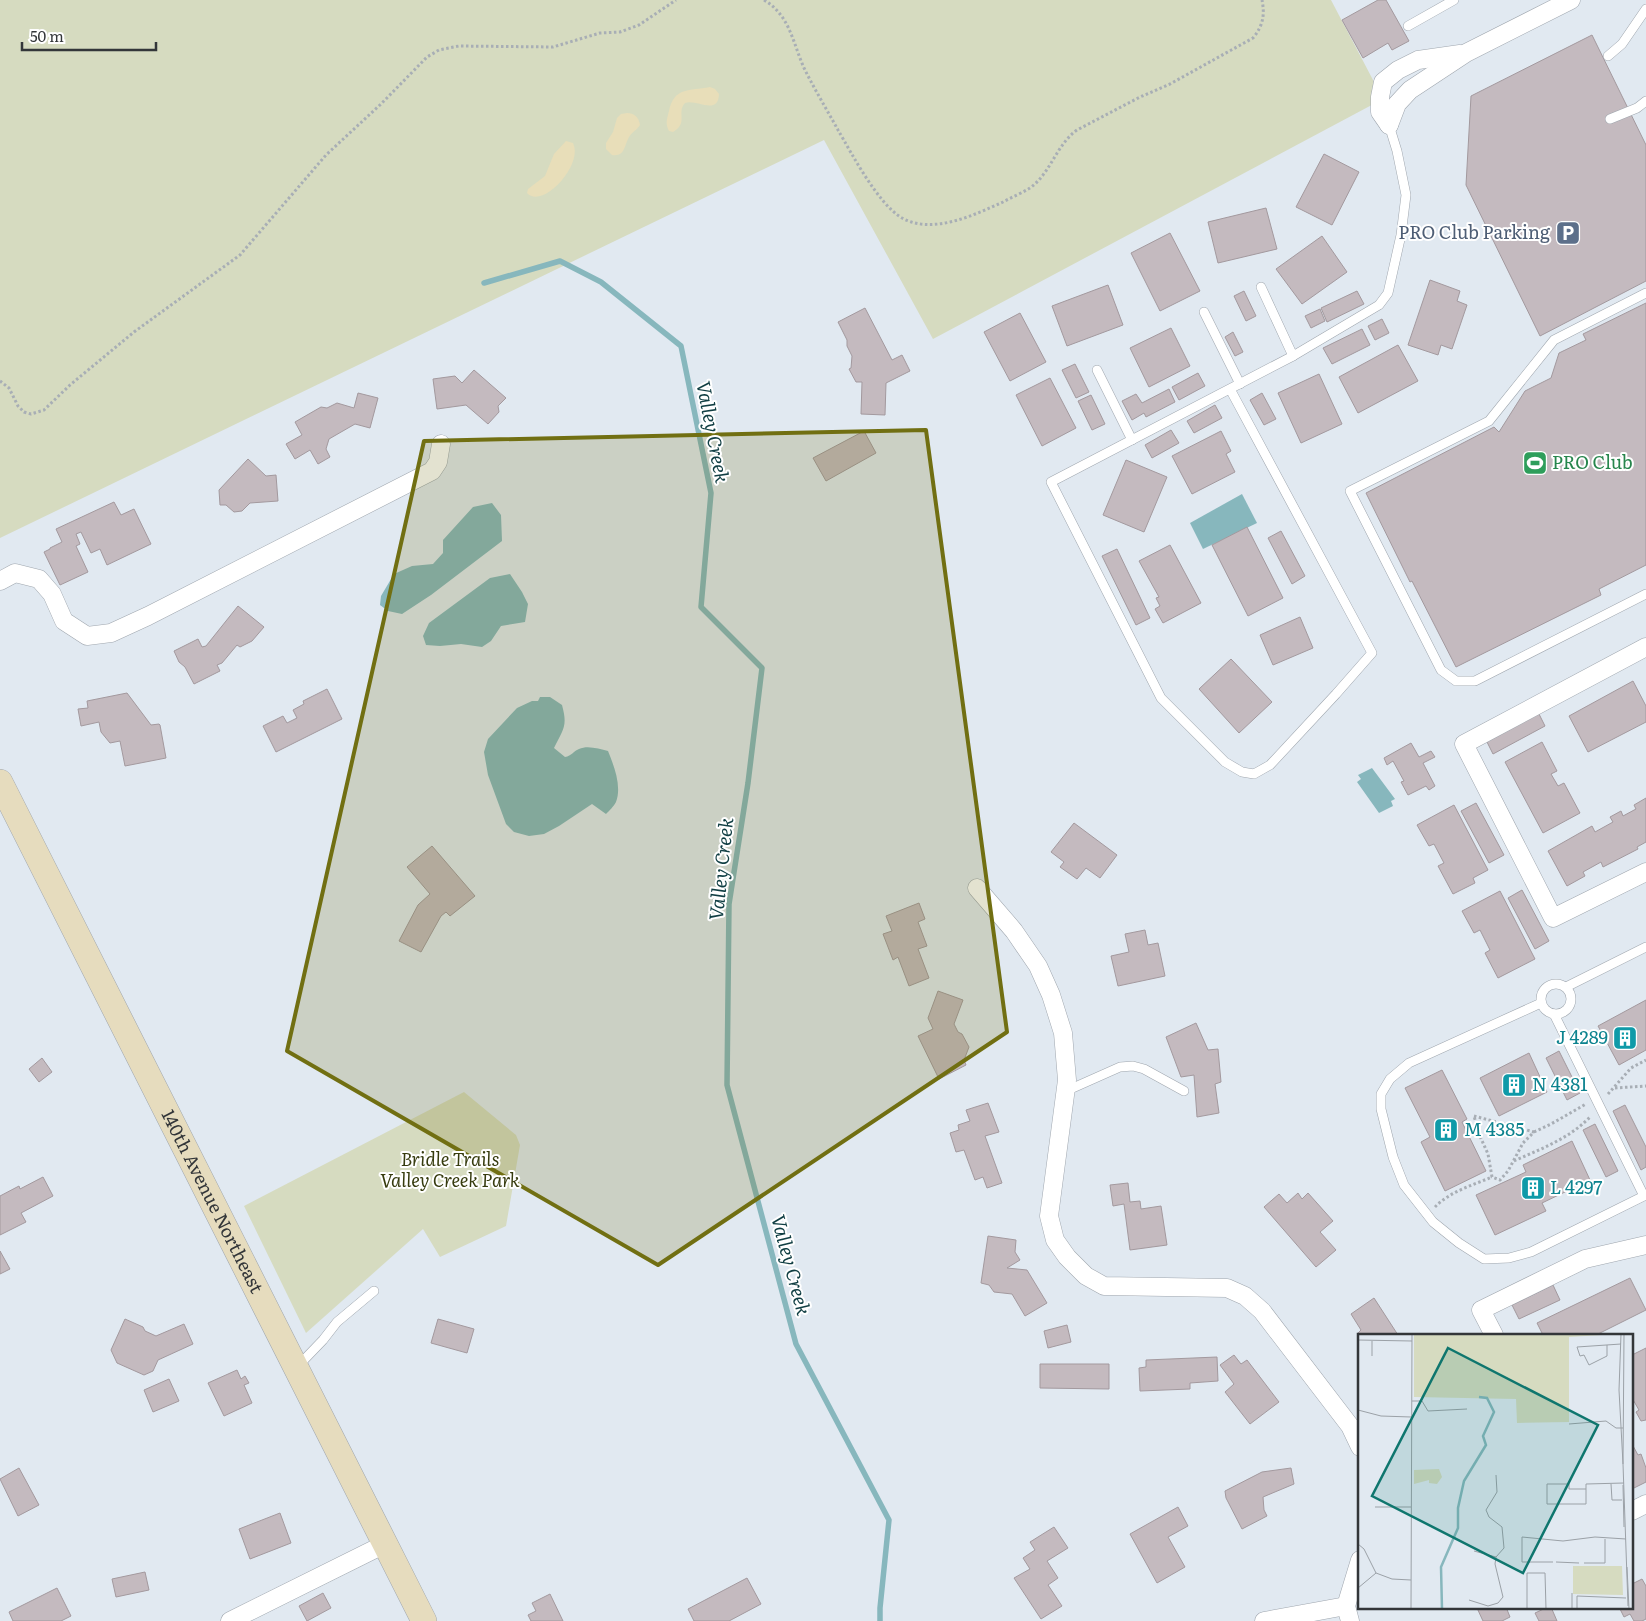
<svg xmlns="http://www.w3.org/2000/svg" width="1646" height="1621" font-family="Literata,serif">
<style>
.green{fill:#d6dbc0}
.sand{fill:#e8deb9}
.water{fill:#87b7bd}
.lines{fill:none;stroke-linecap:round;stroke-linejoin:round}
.stream{stroke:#87b7bd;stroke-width:5.5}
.building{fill:#c4babf;stroke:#a3999e}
.lane-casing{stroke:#9fa6ae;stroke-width:10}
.street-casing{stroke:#9fa6ae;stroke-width:19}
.secondary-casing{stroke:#9fa6ae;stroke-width:26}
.path{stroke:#a8aeb5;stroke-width:3;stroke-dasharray:2.5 2.5;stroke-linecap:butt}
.lane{stroke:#fff;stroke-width:9}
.street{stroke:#fff;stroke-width:18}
.secondary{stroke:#e6dcbe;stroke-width:25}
.marked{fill:#716f12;fill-opacity:0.2;stroke:#716f12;stroke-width:4;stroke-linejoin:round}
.labels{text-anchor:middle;stroke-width:4;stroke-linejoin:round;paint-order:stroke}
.service-label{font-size:18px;fill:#4e5e75;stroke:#fff;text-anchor:end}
.leisure-label{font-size:18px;fill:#27864d;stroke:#fff;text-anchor:start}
.culture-label{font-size:18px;fill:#0d838f;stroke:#fff;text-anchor:start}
.park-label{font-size:18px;font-style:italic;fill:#363b0e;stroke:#fff}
.street-label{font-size:18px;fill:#333639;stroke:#fff}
.water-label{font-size:19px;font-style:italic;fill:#103e43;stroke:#fff}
.inset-river{fill:none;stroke:#87b7bd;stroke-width:2.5}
.inset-road{fill:none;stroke:#9ba1a7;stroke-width:1}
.view{fill:#0f766e;fill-opacity:0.15;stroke:#0f766e;stroke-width:2.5}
.inset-edge{fill:none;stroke:#333639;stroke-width:2.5}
</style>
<rect width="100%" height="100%" fill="#e1e9f1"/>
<g class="green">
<path d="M0,0H1331L1383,99L933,339L824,140L0,538Z"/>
<path d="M464,1092L516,1135L520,1145L506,1226L440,1257L423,1229L306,1333L244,1206Z"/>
</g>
<g class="sand">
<path d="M710,87L715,89L719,94C718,116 697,99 685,103C676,113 689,123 673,132L669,131C665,123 667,119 669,111C674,87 689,91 710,87Z"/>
<path d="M627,113C634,113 639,117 640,125C637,130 632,132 629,137C624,146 625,157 612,155L606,149V143L613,132L617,118L621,114Z"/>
<path d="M566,141L573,143C584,165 542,210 527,193L528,189L545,176L554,154Z"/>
</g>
<g class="water">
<path d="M1242,494L1257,523L1203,549L1190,523Z"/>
<path d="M492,503L501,515L502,541L431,595L402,614L388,611L380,605L381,596L394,574L412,566L433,564L443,553V540L473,507Z"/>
<path d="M510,574L522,592L528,604L525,622L501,626L491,641L482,647L461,644L440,646L426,645L423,636L429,623L490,578Z"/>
<path d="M540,697H550L562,705C568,727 563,729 554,748L565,757C572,756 573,751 579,749C588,745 599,749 608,751C614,766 622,786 616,802C614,806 609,811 606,814L592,804L559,826L544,834L529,836L514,832L506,824L488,775L484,752L488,739L517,708L532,701H538Z"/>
<path d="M1372,768L1395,799L1391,801L1393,806L1379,813L1357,782L1361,779L1358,775Z"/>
</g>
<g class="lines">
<path class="stream" d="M484,283L560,261L601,282L681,346L711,493L701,607L762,668L748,783L729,904L727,1085L796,1344L889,1520L880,1608V1621"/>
</g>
<g class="building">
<path d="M1378,0H1386L1409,41L1392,50L1388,43L1363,58L1342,20Z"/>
<path d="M1592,35L1646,145V281L1540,336L1466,185L1471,96Z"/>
<path d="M1324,154L1359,172L1332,225L1296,207Z"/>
<path d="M1266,208L1277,249L1218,263L1208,222Z"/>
<path d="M1170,233L1200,291L1160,311L1131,253Z"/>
<path d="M1322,236L1347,272L1302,304L1276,269Z"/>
<path d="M1430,280L1460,291L1457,301L1467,305L1452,349L1441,345L1438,355L1408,345Z"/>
<path d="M1108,285L1123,325L1067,346L1052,306Z"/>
<path d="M1244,291L1256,316L1246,321L1234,296Z"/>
<path d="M1357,291L1364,304L1327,322L1321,308Z"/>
<path d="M1646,303V565L1599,589L1601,595L1456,667L1412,581L1410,582L1366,493L1494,427L1499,432L1525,391L1551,378L1559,353L1586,340L1583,334Z"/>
<path d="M865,308L892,360L902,355L910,371L886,383L885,415L861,414L862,382H856L849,369L851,368L852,356L847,346V340L838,322Z"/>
<path d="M1320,309L1325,321L1311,328L1305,316Z"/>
<path d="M1020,313L1046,362L1010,381L984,332Z"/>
<path d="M1382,319L1389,333L1375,340L1368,326Z"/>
<path d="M1171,328L1190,366L1149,387L1130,348Z"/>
<path d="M1362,329L1370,345L1332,364L1323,348Z"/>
<path d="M1233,332L1243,352L1235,356L1225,337Z"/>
<path d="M1398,345L1418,381L1358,413L1339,377Z"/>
<path d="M1075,364L1089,392L1076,398L1062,370Z"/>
<path d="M474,370L506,398L498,406L499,412L488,424L466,405L437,409L433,379L455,376L462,383Z"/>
<path d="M1198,373L1205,386L1179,400L1172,387Z"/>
<path d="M1319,374L1342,424L1301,443L1278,393Z"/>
<path d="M1050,378L1076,428L1042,446L1016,395Z"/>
<path d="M1169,389L1175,402L1146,417L1144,413L1132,420L1122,401L1136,394L1142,403Z"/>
<path d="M358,393L378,398L370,428L355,424L329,439L326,449L330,457L318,464L310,450L295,459L286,444L302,435L295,422L321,407L327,408L337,403L354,408Z"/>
<path d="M1262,393L1276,419L1264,425L1250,400Z"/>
<path d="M1091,395L1105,424L1092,430L1078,401Z"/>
<path d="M1215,405L1222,418L1194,433L1187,421Z"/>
<path d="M1171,430L1179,443L1152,458L1145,445Z"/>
<path d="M864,431L876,453L826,481L813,458Z"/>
<path d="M1221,431L1231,451L1226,454L1235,472L1192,494L1172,456Z"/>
<path d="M248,459L266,476L276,475L278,501L250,503L242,511L234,512L226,505H220L219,490Z"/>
<path d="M1126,460L1167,477L1144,532L1103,515Z"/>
<path d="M114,502L121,515L134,509L151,544L107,565L100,549L91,553L81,532L76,534L80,544L76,546L88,572L60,585L44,552L50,549V548L62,542L56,529Z"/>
<path d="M1247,527L1283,598L1248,616L1212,545Z"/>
<path d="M1281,531L1305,576L1292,584L1268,538Z"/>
<path d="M1170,545L1201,603L1163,623L1155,609L1160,606L1156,598L1159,597L1139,561Z"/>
<path d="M1117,549L1150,618L1136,625L1102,556Z"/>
<path d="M238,606L264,627L252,641L240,647L237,645L222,663L217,665L220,671L194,684L185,667L179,662L174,651L198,639L202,647L206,646Z"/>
<path d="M1300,617L1313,648L1273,665L1260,635Z"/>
<path d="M1231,659L1272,702L1239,733L1199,689Z"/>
<path d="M1633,681L1646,706V722L1588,752L1569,716Z"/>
<path d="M327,689L342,719L276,752L263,726L283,716L287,723L297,718L293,710L304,704L303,701Z"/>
<path d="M127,693L151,725L159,724L160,725L166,758L125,766L120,741L110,743L101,732L99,722L81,726L78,709L88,708L87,701Z"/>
<path d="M1538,712L1545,726L1493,754L1486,740Z"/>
<path d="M1542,742L1557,771L1551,774L1558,786L1564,783L1580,813L1543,833L1505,762Z"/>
<path d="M1411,743L1419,757L1431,751L1435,757L1423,763L1435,786L1429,790L1426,786L1408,795L1401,782L1404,781L1393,761L1387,765L1384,758Z"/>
<path d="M1646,798V842L1637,847L1638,849L1603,867L1601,862L1583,872L1585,876L1567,886L1548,851L1592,826L1595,832L1613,822L1610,817L1621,811L1623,816L1636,809L1634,805Z"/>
<path d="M1476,803L1504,855L1489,863L1461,811Z"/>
<path d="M1454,805L1488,870L1473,878L1475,883L1453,894L1438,866L1444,863L1434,844L1429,846L1417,825Z"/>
<path d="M1074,823L1117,855L1100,878L1086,868L1077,879L1060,867L1064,862L1051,852Z"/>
<path d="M432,846L475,896L450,916L446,912L441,916L421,952L399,941L418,905L430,894L407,867Z"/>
<path d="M1522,890L1549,941L1535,949L1508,898Z"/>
<path d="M1500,891L1535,959L1498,978L1485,953L1490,950L1480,930L1474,933L1462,911Z"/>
<path d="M919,903L925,919L918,922L927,946L918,949L929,978L909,986L898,957L893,960L883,934L892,931L886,916Z"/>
<path d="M1145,930L1148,945L1158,943L1165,976L1118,986L1111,956L1129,952L1125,934Z"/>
<path d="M938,991L963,1000L954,1024L958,1032L962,1034L969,1047L964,1060L966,1065L939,1079L918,1036L933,1029L928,1018Z"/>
<path d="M1646,1000V1050L1619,1065L1598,1026Z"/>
<path d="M1196,1023L1208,1050L1218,1049L1221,1082L1215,1084L1219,1113L1197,1117L1194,1075L1181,1077L1166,1037Z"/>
<path d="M1559,1051L1580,1093L1567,1100L1546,1058Z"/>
<path d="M1529,1053L1547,1092L1499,1116L1480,1078Z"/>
<path d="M42,1058L52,1072L39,1082L29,1069Z"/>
<path d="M1442,1070L1467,1119L1462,1122L1486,1171L1445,1191L1421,1142L1430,1137L1405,1088Z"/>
<path d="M988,1103L999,1132L985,1136L1002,1183L987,1188L983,1177L975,1180L964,1150L956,1152L950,1133L959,1130L958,1125L970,1121L966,1110Z"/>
<path d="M1625,1105L1646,1147V1167L1641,1170L1613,1111Z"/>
<path d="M1595,1124L1618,1171L1606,1177L1583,1130Z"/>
<path d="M1572,1141L1590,1180L1542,1203L1546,1211L1495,1235L1476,1195L1526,1172L1523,1165Z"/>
<path d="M43,1177L53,1196L21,1213L26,1222L0,1235V1196L19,1186L20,1189Z"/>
<path d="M1128,1183L1130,1202L1140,1201L1141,1209L1161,1206L1167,1245L1130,1250L1124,1204L1113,1206L1110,1185Z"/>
<path d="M1298,1193L1302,1199L1308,1193L1333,1221L1320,1232L1336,1250L1316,1267L1264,1207L1279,1194L1287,1203Z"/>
<path d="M988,1236L1016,1240L1015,1252L1020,1260L1007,1268L1027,1270L1047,1303L1025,1316L1012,1294L994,1292L989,1285L981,1283Z"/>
<path d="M0,1251L10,1269L0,1274Z"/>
<path d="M1630,1278L1646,1310L1596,1335H1543L1537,1323Z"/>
<path d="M1553,1285L1560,1300L1519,1319L1512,1305Z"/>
<path d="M1374,1298L1398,1335H1360V1336L1358,1333L1361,1330L1351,1314Z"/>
<path d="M125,1319L143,1327L145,1331L156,1336L184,1324L193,1344L158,1360L153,1371L144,1375L117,1363L111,1350Z"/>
<path d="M438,1319L474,1329L467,1353L431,1343Z"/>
<path d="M1067,1325L1071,1342L1048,1348L1044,1331Z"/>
<path d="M1646,1348V1420L1641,1421L1636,1412L1639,1410L1632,1398V1355Z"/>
<path d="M1234,1355L1241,1364L1247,1360L1279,1402L1250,1424L1225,1392L1234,1384L1220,1365Z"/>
<path d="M1217,1357L1218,1381L1190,1383V1389L1140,1391L1139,1368L1146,1367V1360Z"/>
<path d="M1040,1364H1109V1389L1040,1388Z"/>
<path d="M237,1370L241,1379L245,1376L249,1383L244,1385L252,1403L224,1416L208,1383Z"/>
<path d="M169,1379L179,1401L153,1412L144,1390Z"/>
<path d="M1632,1444L1638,1455L1641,1454L1646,1468V1482L1632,1489Z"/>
<path d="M19,1468L39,1505L18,1516L0,1479Z"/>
<path d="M1291,1468L1294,1484L1263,1497L1264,1510L1267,1516L1242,1529L1226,1498L1225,1491L1262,1472Z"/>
<path d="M1178,1507L1188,1526L1168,1537L1185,1567L1157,1583L1130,1534Z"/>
<path d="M280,1513L291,1543L250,1559L239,1529Z"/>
<path d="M1054,1527L1068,1548L1047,1561L1058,1578L1048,1585L1062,1606L1041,1619L1014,1578L1030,1569L1023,1558L1035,1550L1030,1542Z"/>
<path d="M145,1572L149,1590L116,1597L112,1579Z"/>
<path d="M747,1578L761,1604L729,1621H694L688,1609Z"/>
<path d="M1642,1579L1646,1586V1619L1642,1621H1634L1630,1614L1624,1617L1619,1607H1632V1584Z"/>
<path d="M57,1588L71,1616L61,1621H13L9,1612Z"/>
<path d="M323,1593L331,1608L307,1621L299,1606Z"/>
<path d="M550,1594L563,1621H531L528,1615L536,1611L532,1603Z"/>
<path d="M1479,1607H1506L1510,1617L1502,1621H1483L1477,1608Z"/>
<path d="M1548,1607H1551L1557,1621H1539L1535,1613Z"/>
</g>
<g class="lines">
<defs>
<g id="lane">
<path d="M1408,26L1454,0"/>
<path d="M1608,56L1622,44L1646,9"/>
<path d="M1610,119L1637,108L1646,101"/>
<path d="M1261,287L1293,356"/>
<path d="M1646,293L1554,340L1489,421L1350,491L1441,670L1456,681H1475L1646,594"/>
<path d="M1204,312L1240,384"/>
<path d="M1097,370L1132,440"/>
<path d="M1230,389L1372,653L1336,694L1270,765L1254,774L1242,772L1225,762L1161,698L1051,482L1293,356L1379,305L1388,293L1401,235L1406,195L1397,151L1389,125"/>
<circle cx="1556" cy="999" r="15"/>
<path d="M1566,987L1646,947"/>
<path d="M1541,1003L1409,1063L1390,1079L1381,1094V1109L1393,1157L1404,1185L1433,1222L1459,1243L1484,1259L1509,1258L1531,1252L1644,1196L1554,1014"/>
<path d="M1066,1091L1120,1067L1133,1066L1144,1069L1184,1091"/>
<path d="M298,1366L323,1340L337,1322L374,1291"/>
</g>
<g id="street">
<path d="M1389,125L1397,104L1410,90L1466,53L1571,0"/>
<path d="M1389,125L1380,112V97L1383,82L1398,70L1418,60L1460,54"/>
<path d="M0,581L15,573L39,579L52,594L64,621L87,636L111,633L148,616L432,471L438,462L441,444"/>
<path d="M1646,647L1464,744L1553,918L1646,872"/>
<path d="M977,888L1014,931L1038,966L1051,995L1063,1033L1067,1080L1049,1216L1055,1240L1067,1257L1086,1276L1104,1286L1227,1288L1245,1296L1262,1311L1350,1426L1360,1447"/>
<path d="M1494,1335L1481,1310L1585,1259L1646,1245"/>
<path d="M1632,1511L1646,1504"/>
<path d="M230,1621L385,1544"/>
<path d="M1264,1621L1346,1606"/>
<path d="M1350,1621L1346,1606L1360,1560"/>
</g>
<g id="secondary">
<path id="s1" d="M0,782L424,1621"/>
</g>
</defs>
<use href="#lane" class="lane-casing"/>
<use href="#street" class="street-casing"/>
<use href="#secondary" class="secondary-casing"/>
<g class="path">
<path d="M764,0C791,16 793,45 805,70C815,90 827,110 838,130C852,154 878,204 902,218C933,235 974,215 1003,202C1012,197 1022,193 1030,188C1051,173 1056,145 1077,130L1140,97L1170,84L1253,38C1263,26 1265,15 1262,0"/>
<path d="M0,381L9,388L18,406L24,412L31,414L44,410L70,385L134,332L240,255L326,155L381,104L427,57L439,50L459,46L553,47L600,33L620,32L639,25L676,0"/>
<path d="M1615,1088L1646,1086"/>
<path d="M1608,1094L1631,1068L1646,1060"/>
<path d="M1474,1116L1534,1132L1523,1143L1508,1171L1500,1180L1492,1177L1488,1154L1479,1134Z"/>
<path d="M1534,1132L1551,1124L1586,1104"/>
<path d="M1514,1161C1541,1149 1570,1138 1590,1117"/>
<path d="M1435,1207C1449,1192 1473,1185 1492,1177"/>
</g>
<use href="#lane" class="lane"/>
<use href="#street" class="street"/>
<use href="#secondary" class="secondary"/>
</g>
<path class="marked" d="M926,430L1007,1032L658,1265L287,1051L424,441Z"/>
<defs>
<symbol id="parking-square" viewBox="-11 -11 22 22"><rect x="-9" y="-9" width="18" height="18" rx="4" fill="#5c6f8a" stroke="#fff"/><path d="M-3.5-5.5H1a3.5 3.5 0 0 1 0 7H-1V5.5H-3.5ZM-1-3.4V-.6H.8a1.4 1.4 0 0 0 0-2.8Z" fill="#fff"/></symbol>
<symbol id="stadium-square" viewBox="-11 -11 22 22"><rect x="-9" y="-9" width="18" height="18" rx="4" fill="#2e9e5b" stroke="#fff"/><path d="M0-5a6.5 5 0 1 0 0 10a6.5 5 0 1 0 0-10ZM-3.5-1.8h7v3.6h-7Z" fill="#fff"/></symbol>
<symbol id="building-square" viewBox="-11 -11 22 22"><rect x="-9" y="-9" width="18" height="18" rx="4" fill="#0f9aa8" stroke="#fff"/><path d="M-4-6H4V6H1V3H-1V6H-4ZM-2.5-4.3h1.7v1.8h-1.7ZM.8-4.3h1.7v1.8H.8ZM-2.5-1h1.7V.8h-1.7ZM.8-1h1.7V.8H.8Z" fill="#fff"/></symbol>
</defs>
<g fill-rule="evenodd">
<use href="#parking-square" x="1554" y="219" width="28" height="28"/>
<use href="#stadium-square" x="1521" y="449" width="28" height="28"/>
<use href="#building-square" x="1611" y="1024" width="28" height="28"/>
<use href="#building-square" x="1500" y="1071" width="28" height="28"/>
<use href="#building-square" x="1432" y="1116" width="28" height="28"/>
<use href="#building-square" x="1519" y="1174" width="28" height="28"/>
</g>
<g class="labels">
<g class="service-label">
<text x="1550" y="239">PRO Club Parking</text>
</g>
<g class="leisure-label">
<text x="1552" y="469">PRO Club</text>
</g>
<g class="culture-label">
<text x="1608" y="1044" text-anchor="end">J 4289</text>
<text x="1532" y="1091">N 4381</text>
<text x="1464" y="1136">M 4385</text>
<text x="1550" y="1194">L 4297</text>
</g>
<g class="park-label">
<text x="450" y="1166">Bridle Trails<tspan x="450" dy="21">Valley Creek Park</tspan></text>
</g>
<g class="street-label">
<text dy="6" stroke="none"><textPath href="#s1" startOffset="470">140th Avenue Northeast</textPath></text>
</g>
<g class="water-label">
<text transform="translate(713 432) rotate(79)" y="7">Valley Creek</text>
<text transform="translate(721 869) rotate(-84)" y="7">Valley Creek</text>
<text transform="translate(791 1265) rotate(75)" y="7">Valley Creek</text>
</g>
</g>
<g transform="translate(1358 1334)">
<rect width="275" height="275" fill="#e1e9f1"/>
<path d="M56,0H260L211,3V88L159,89L158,65L56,63ZM81,135L84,143L79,150L71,149V146L56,150V136ZM215,232H264L265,261L215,260Z" fill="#d6dbc0"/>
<path class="inset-river" d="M84,275L83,233L100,194V174L106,147L128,111L125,102L136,78L129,64L121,63"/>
<path class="inset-road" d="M263,0L261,56L265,130M266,0L265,130L270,272M0,6L54,7M249,11V22L231,31L226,21L222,22L219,13L263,10M14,22V7M54,67H64L70,77L109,75M0,76L23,82L53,83M211,90L248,87L258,94H265M253,150L254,166H264M265,151L266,193M228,155V170H189V150H211V155H228V150L266,149M17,173H53M0,210L6,215L18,239M116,217L138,223M195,228H164V203L205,207L237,203L268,205M198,228L221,229M226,229H247V205M269,233L271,275M0,254L18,239L34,245L53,246M214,259V275M111,266L130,272L140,269L145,263L137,230L138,223L146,214L144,193L131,183L128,176L139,158L138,141M53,275L54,0M169,275V239H187L188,275M219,275V262L268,264"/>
<path class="view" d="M90,14L240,91L165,239L14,162Z"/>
<rect width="275" height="275" class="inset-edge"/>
</g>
<path d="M22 42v8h134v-8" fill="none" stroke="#333639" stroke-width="2.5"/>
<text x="30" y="42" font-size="15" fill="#333639" stroke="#ffffff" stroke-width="4" paint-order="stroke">50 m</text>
</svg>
